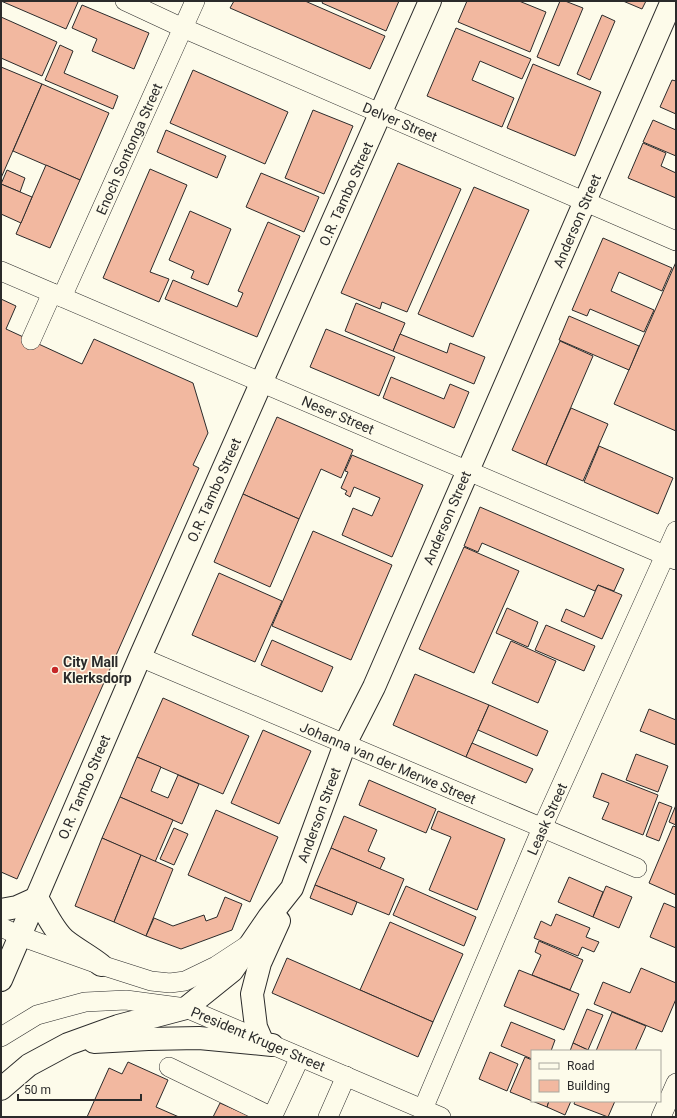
<svg xmlns="http://www.w3.org/2000/svg" width="677" height="1118" font-family="Roboto,sans-serif">
<style>
.building{fill:#f2b8a0;stroke:#2b2b2b}
.lines{fill:none;stroke-linecap:round;stroke-linejoin:round}
.minor-casing{stroke:#2b2b2b;stroke-width:20}
.major-casing{stroke:#2b2b2b;stroke-width:24}
.minor{stroke:#fdfbea;stroke-width:19}
.major{stroke:#fdfbea;stroke-width:22}
.poi-dot{fill:#c62828;stroke:#fdfbea;stroke-width:1.5}
.labels{text-anchor:middle;stroke-width:3;stroke-linejoin:round;paint-order:stroke}
.street-label{font-size:14px;fill:#2b2b2b;stroke:#fdfbea}
.poi-label{font-size:14px;font-weight:bold;fill:#2b2b2b;stroke:#fdfbea;text-anchor:start}
</style>
<rect width="100%" height="100%" fill="#fdfbea"/>
<g class="building">
<path d="M1,1H76L78,2L66,29Z"/>
<path d="M234,1H305L385,36L370,69L230,8Z"/>
<path d="M323,1H399L386,31L322,3Z"/>
<path d="M467,1H519L546,12L530,52L458,22Z"/>
<path d="M560,1H565L583,8L559,66L537,57Z"/>
<path d="M623,1H646L642,9Z"/>
<path d="M82,5L149,33L134,69L92,51L97,39L72,28Z"/>
<path d="M602,15L615,21L590,80L577,74Z"/>
<path d="M1,17L57,42L42,76L1,58Z"/>
<path d="M456,28L531,59L522,79L480,61L472,80L514,98L502,127L427,96Z"/>
<path d="M60,45L73,51L64,73L118,96L113,109L45,80Z"/>
<path d="M533,64L601,92L575,156L507,128Z"/>
<path d="M1,67L42,84L1,178Z"/>
<path d="M193,70L288,112L265,164L170,123Z"/>
<path d="M672,80L676,81V114L660,107Z"/>
<path d="M42,84L109,113L80,180L13,151Z"/>
<path d="M313,110L353,126L324,194L285,178Z"/>
<path d="M653,120L676,130V156L643,142Z"/>
<path d="M166,130L226,156L217,178L157,152Z"/>
<path d="M643,143L666,153L661,166L676,173V198L628,178Z"/>
<path d="M398,163L461,189L407,312L382,302L380,309L341,293Z"/>
<path d="M46,165L80,180L50,248L16,234Z"/>
<path d="M150,169L187,185L150,272L169,279L159,302L103,278Z"/>
<path d="M7,170L25,178L20,192L1,184Z"/>
<path d="M261,173L319,197L304,232L246,207Z"/>
<path d="M1,184L32,197L21,223L1,214Z"/>
<path d="M474,187L529,210L473,337L418,314Z"/>
<path d="M190,211L231,229L208,285L191,278L194,271L169,260Z"/>
<path d="M268,222L300,236L257,337L165,299L173,280L237,307L243,293L238,291Z"/>
<path d="M603,238L672,268L662,291L619,272L611,291L654,310L644,332L590,309L587,316L572,310Z"/>
<path d="M676,262V431L614,404Z"/>
<path d="M1,299L16,306L6,329L82,364L94,339L193,383L208,433L193,465L199,468L17,879L1,872Z"/>
<path d="M356,303L405,323L393,351L345,331Z"/>
<path d="M569,316L639,346L629,370L559,340Z"/>
<path d="M326,329L395,357L379,396L310,367Z"/>
<path d="M400,334L447,353L450,343L485,357L474,384L393,351Z"/>
<path d="M560,341L593,356L546,465L512,450Z"/>
<path d="M391,377L444,399L450,384L469,392L454,428L383,398Z"/>
<path d="M571,408L608,424L583,481L546,465Z"/>
<path d="M277,417L353,450L341,478L321,469L299,519L243,494Z"/>
<path d="M599,446L673,478L658,514L584,482Z"/>
<path d="M352,455L423,485L392,557L342,535L353,508L372,516L380,498L354,487L350,497L345,494L347,491L341,488L348,472L345,471Z"/>
<path d="M243,494L299,519L270,587L214,562Z"/>
<path d="M480,507L624,569L614,591L598,585L595,591L482,543L478,552L464,546Z"/>
<path d="M313,531L392,565L351,660L272,626Z"/>
<path d="M464,547L519,571L474,673L419,649Z"/>
<path d="M219,573L282,601L255,662L192,635Z"/>
<path d="M598,585L622,595L602,639L561,621L566,609L584,617Z"/>
<path d="M507,608L538,622L528,647L496,633Z"/>
<path d="M546,625L595,646L584,671L535,650Z"/>
<path d="M272,640L333,667L322,692L261,665Z"/>
<path d="M511,641L556,661L538,703L492,683Z"/>
<path d="M415,674L489,705L466,757L393,725Z"/>
<path d="M163,698L249,736L223,794L137,757Z"/>
<path d="M489,705L548,731L537,756L478,730Z"/>
<path d="M649,709L676,720V745L640,731Z"/>
<path d="M263,730L311,751L279,824L231,803Z"/>
<path d="M472,743L533,769L526,783L466,757Z"/>
<path d="M636,754L668,766L658,792L626,780Z"/>
<path d="M137,757L161,767L151,791L168,798L178,775L199,784L182,824L120,797Z"/>
<path d="M602,773L658,795L643,835L602,819L609,803L593,797Z"/>
<path d="M369,780L436,809L426,833L359,805Z"/>
<path d="M120,797L173,820L155,862L102,838Z"/>
<path d="M659,802L672,807L659,841L646,836Z"/>
<path d="M676,805V825L669,822Z"/>
<path d="M216,810L278,837L250,902L188,875Z"/>
<path d="M438,811L505,839L477,910L429,890L451,837L431,829Z"/>
<path d="M344,816L377,830L368,851L385,858L380,869L331,848Z"/>
<path d="M673,826L676,827V895L649,883Z"/>
<path d="M174,828L188,834L174,865L160,859Z"/>
<path d="M102,838L141,855L114,922L75,906Z"/>
<path d="M331,848L404,879L389,915L315,885Z"/>
<path d="M141,855L173,869L146,936L114,922Z"/>
<path d="M569,877L603,892L593,917L558,902Z"/>
<path d="M315,885L357,902L352,915L310,898Z"/>
<path d="M406,886L476,917L464,946L393,915Z"/>
<path d="M606,886L632,897L619,928L593,917Z"/>
<path d="M225,897L242,904L232,930L181,949L146,936L154,918L173,926L204,915L206,921L217,917Z"/>
<path d="M664,903L676,908V948L650,937Z"/>
<path d="M556,914L590,928L586,937L599,942L594,952L582,947L578,956L534,938L541,921L551,926Z"/>
<path d="M390,922L463,954L433,1022L360,990Z"/>
<path d="M539,941L583,960L570,990L532,975L541,955L535,952Z"/>
<path d="M287,958L433,1022L418,1057L272,993Z"/>
<path d="M641,968L676,983V999L662,1032L594,1004L603,982L630,993Z"/>
<path d="M519,970L579,994L564,1030L504,1006Z"/>
<path d="M587,1009L603,1015L588,1050L573,1043Z"/>
<path d="M612,1012L646,1026L635,1051H596Z"/>
<path d="M511,1022L555,1040L551,1051H532V1059L501,1046Z"/>
<path d="M573,1043L588,1050L592,1051H570Z"/>
<path d="M490,1052L518,1064L507,1091L479,1079Z"/>
<path d="M525,1057L532,1060V1101H549L547,1107L510,1092Z"/>
<path d="M128,1062L168,1080L156,1107L179,1117H87L109,1068L122,1074Z"/>
<path d="M549,1101H571L565,1115L547,1107Z"/>
<path d="M575,1101H615L608,1117L574,1104Z"/>
<path d="M220,1103L252,1117H213Z"/>
</g>
<g class="lines">
<defs>
<g id="minor">
<path d="M125,1L183,28L676,241"/>
<path d="M1,271L676,560"/>
<path d="M62,297L195,1"/>
<path d="M31,340L52,293"/>
<path d="M140,657L637,868"/>
<path d="M1,927L20,936L101,965L151,981L170,983L185,981L216,966L248,945"/>
<path d="M1,1037L37,1015L85,1002L126,1000L186,1008L441,1117"/>
<path d="M169,1067L268,1115L272,1114L275,1111L300,1057"/>
<path d="M423,1109L542,828L676,531"/>
<path d="M328,1117L346,1076"/>
<path d="M661,1117L676,1083"/>
</g>
<g id="major">
<path d="M1,910L17,907L37,898C45,911 54,931 65,940C76,949 90,956 101,965"/>
<path d="M1,980L140,657L430,1"/>
<path d="M262,1041L256,1027L252,994L260,963L279,921"/>
<path d="M94,1042L148,1039L199,1038L272,1045"/>
<path d="M1,1089L29,1065L68,1044L118,1026L186,1008L232,971L269,917L292,888L345,744L374,687L672,1"/>
</g>
</defs>
<use href="#minor" class="minor-casing"/>
<use href="#major" class="major-casing"/>
<use href="#minor" class="minor"/>
<use href="#major" class="major"/>
</g>
<circle class="poi-dot" cx="55" cy="670" r="4"/>
<g class="labels">
<g class="street-label">
<text transform="translate(400 122) rotate(23)" y="5">Delver Street</text>
<text transform="translate(129 149) rotate(-66)" y="5">Enoch Sontonga Street</text>
<text transform="translate(346 194) rotate(-66)" y="5">O.R. Tambo Street</text>
<text transform="translate(577 221) rotate(-67)" y="5">Anderson Street</text>
<text transform="translate(338 415) rotate(23)" y="5">Neser Street</text>
<text transform="translate(214 490) rotate(-66)" y="5">O.R. Tambo Street</text>
<text transform="translate(447 518) rotate(-67)" y="5">Anderson Street</text>
<text transform="translate(388 763) rotate(23)" y="5">Johanna van der Merwe Street</text>
<text transform="translate(84 787) rotate(-67)" y="5">O.R. Tambo Street</text>
<text transform="translate(319 815) rotate(-70)" y="5">Anderson Street</text>
<text transform="translate(547 819) rotate(-66)" y="5">Leask Street</text>
<text transform="translate(258 1039) rotate(23)" y="5">President Kruger Street</text>
</g>
<g class="poi-label">
<text x="63" y="667">City Mall<tspan x="63" dy="16">Klerksdorp</tspan></text>
</g>
</g>
<rect width="677" height="1118" fill="none" stroke="#2b2b2b" stroke-width="4"/>
<rect x="531" y="1050" width="130" height="52" fill="#fdfbea" stroke="#a9a89e"/>
<rect x="539" y="1063" width="20" height="6" fill="#fdfbea" stroke="#a9a89e"/>
<text x="567" y="1070" font-size="12" fill="#2b2b2b">Road</text>
<rect x="539" y="1080" width="20" height="12" fill="#f2b8a0" stroke="#a9a89e"/>
<text x="567" y="1090" font-size="12" fill="#2b2b2b">Building</text>
<path d="M18 1094v6h123v-6" fill="none" stroke="#2b2b2b" stroke-width="2"/>
<text x="24" y="1094" font-size="12" fill="#2b2b2b" stroke="#fdfbea" stroke-width="3" paint-order="stroke">50 m</text>
</svg>
